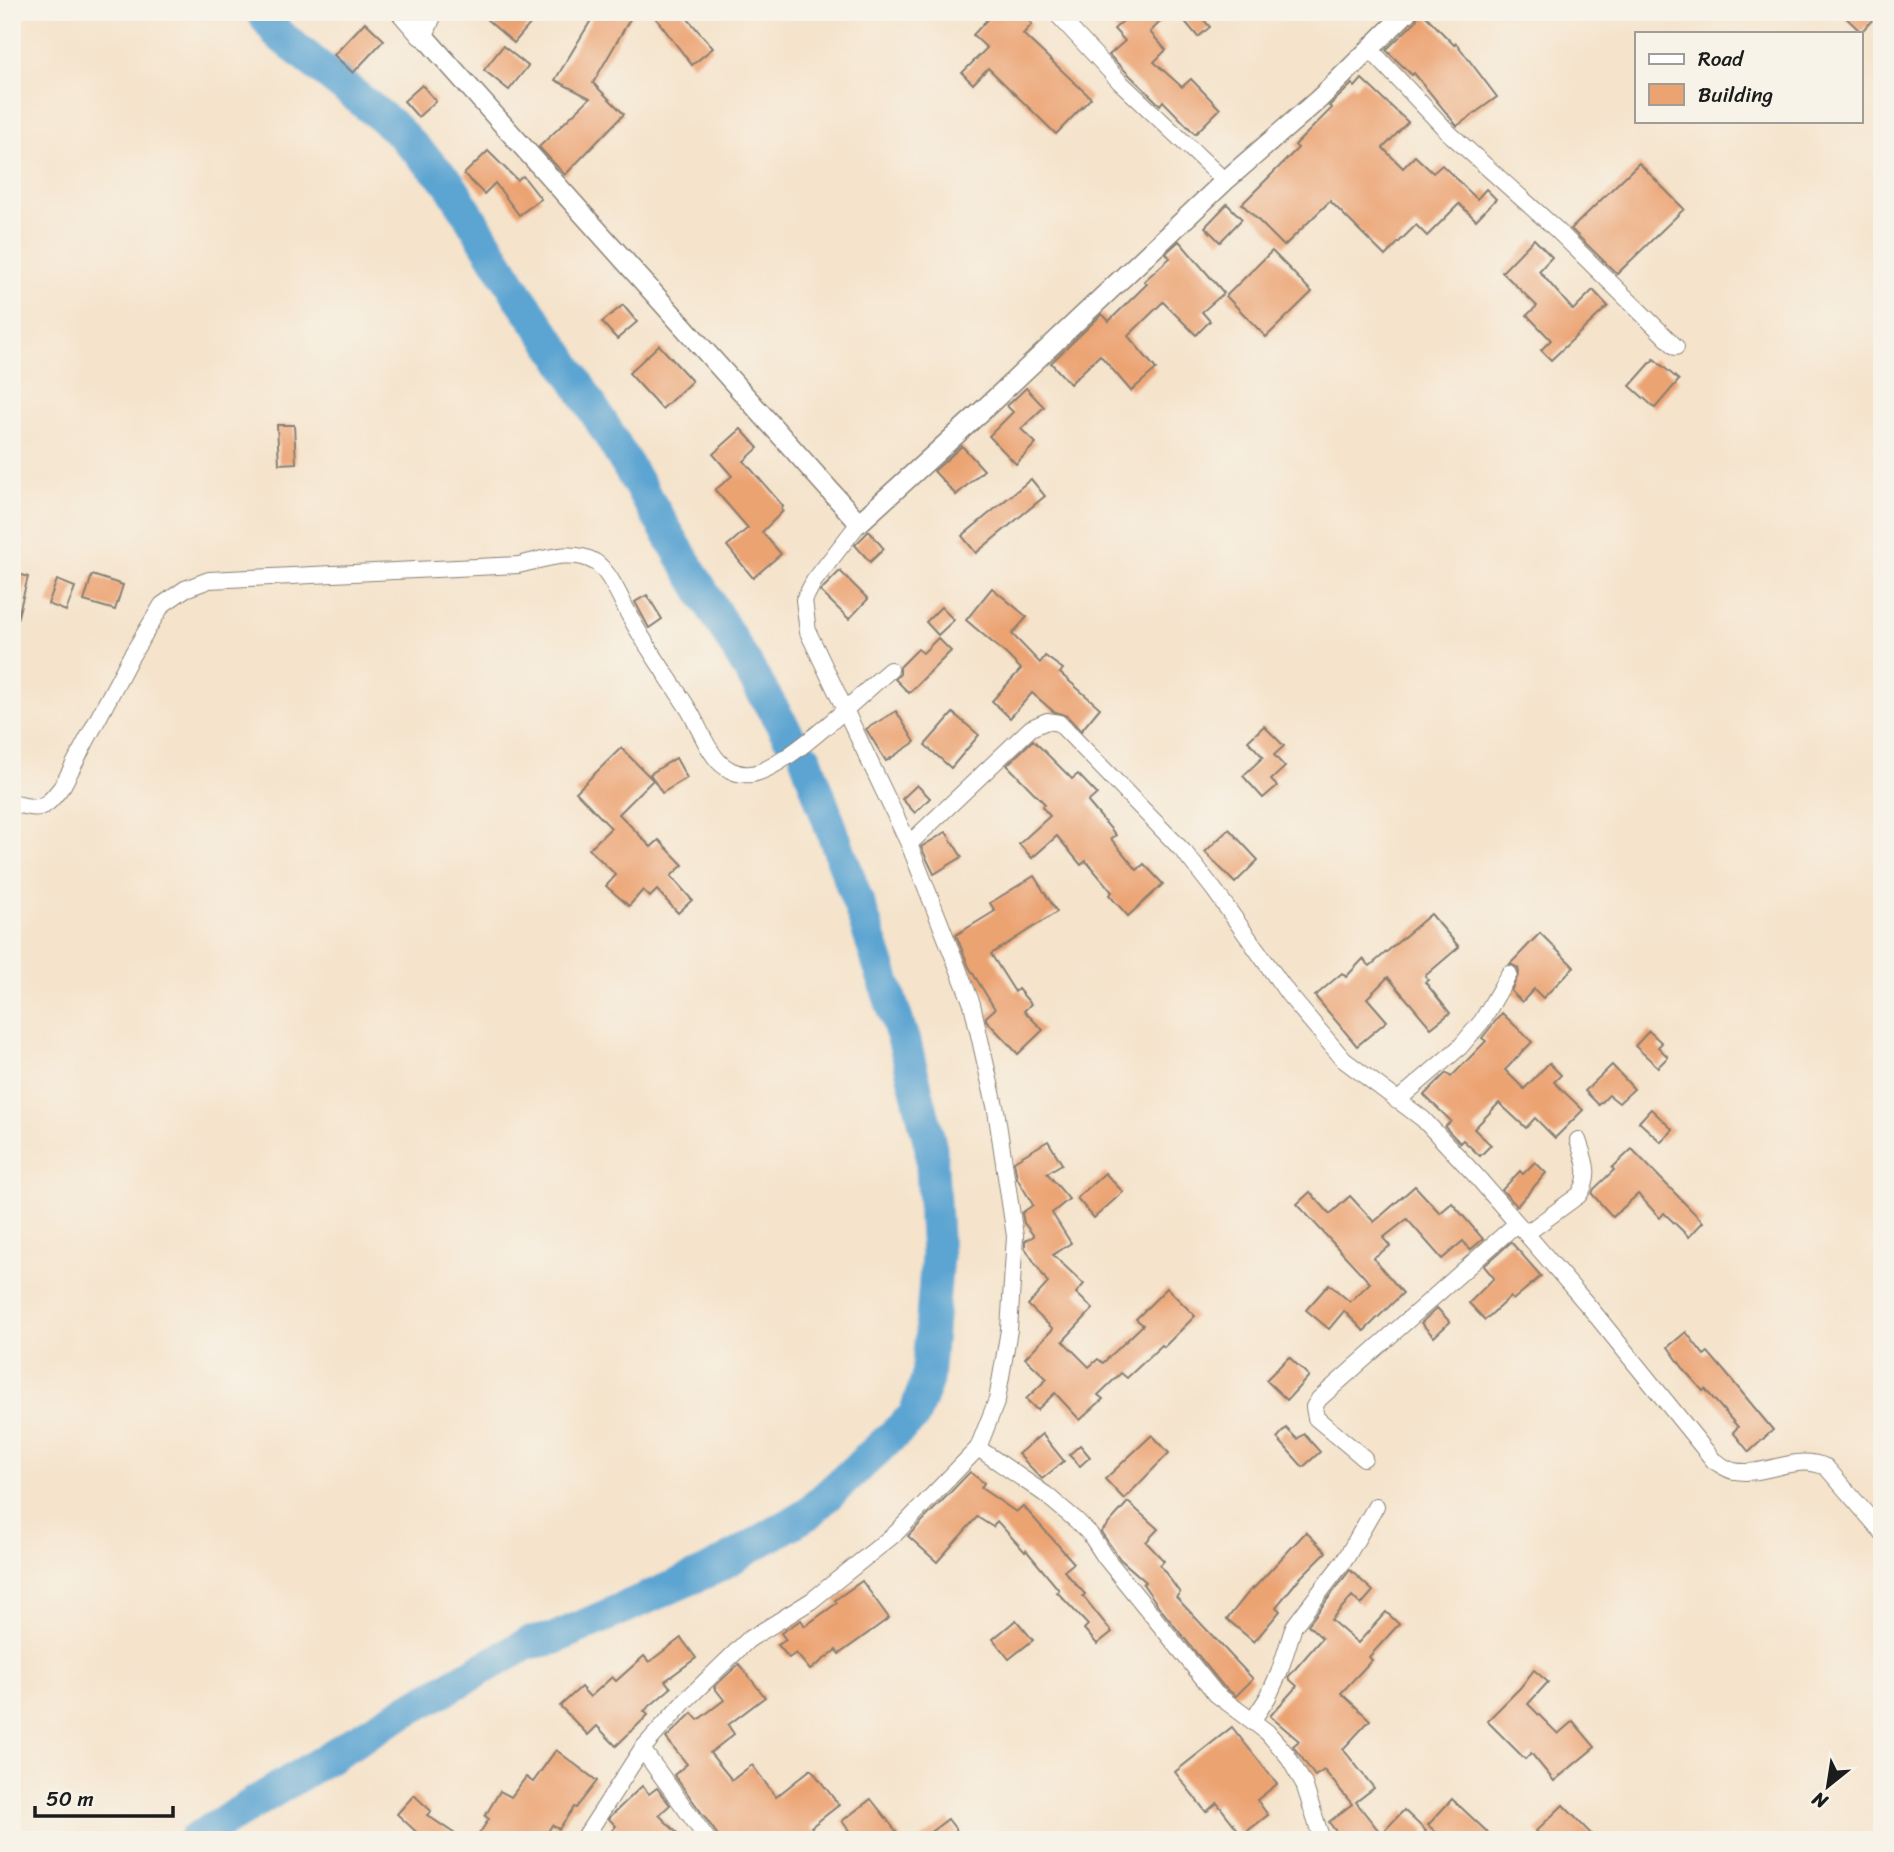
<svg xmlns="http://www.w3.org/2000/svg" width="1894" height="1852" font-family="Sriracha,sans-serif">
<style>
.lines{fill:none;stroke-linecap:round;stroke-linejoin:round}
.river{stroke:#5ba4d2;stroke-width:33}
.building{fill:#eca372}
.minor-casing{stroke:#888074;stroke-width:18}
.tertiary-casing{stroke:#888074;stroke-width:22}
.secondary-casing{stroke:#888074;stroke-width:25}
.minor{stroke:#fff;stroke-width:16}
.tertiary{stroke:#fff;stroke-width:19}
.secondary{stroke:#fff;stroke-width:23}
</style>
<rect width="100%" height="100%" fill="#f7f3e8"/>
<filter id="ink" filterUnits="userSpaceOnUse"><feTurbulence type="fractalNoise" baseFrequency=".0143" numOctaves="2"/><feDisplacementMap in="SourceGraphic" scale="14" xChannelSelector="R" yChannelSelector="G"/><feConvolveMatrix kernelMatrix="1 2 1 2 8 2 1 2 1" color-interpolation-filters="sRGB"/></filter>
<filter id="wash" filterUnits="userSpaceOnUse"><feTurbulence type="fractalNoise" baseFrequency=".00686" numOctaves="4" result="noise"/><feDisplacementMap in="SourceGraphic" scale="28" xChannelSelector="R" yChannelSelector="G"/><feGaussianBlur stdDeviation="1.57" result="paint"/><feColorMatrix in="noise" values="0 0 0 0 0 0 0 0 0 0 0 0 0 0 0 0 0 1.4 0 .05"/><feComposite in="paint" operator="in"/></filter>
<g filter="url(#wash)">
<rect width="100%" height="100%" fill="#f5e3cb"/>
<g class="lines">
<g class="river">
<path d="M262,12L278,34L392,125L449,183L518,295L560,355L605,428L790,738"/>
<path d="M194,1840L386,1722L529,1643L553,1639L713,1569L806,1515L914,1416L927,1380L937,1256L931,1148L906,1048L864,919L806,759"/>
</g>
</g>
<g id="blocks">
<g class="building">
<path d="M478,12H519L531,23L514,43Z"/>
<path d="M596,12H634L593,83L624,114L565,175L539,147L590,98L555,80Z"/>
<path d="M651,12H682L713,48L692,65Z"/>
<path d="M994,12H1019L1032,24L1023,34L1091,98L1056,134L988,68L973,84L962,73L987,48L973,35Z"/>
<path d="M1133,12H1170L1150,32L1166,50L1154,62L1182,87L1191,79L1220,109L1195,134L1163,101L1160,105L1109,55L1125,41L1114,29Z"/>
<path d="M1177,12H1197L1210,27L1198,37Z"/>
<path d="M1419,12H1422L1454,45L1456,43L1497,97L1457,126L1414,73L1412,75L1386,50L1416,21Z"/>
<path d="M1840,12H1880L1861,32Z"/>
<path d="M365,22L384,40L353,73L334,55Z"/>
<path d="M503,46L528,66L509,90L484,70Z"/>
<path d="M1362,79L1408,122L1383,148L1403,168L1415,156L1433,173L1442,165L1477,199L1486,189L1496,199L1476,220L1459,204L1427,236L1416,225L1385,256L1330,201L1284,246L1242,204L1298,148L1295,145L1332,108L1329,106L1352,84L1355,87Z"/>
<path d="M422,85L436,101L418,117L404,101Z"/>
<path d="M488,151L517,180L523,176L541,199L519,215L495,183L484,194L464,174Z"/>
<path d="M1639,163L1684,209L1617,274L1571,229Z"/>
<path d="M1227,204L1242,219L1220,242L1205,227Z"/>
<path d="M1534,239L1552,257L1539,271L1573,310L1593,290L1608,306L1551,360L1541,350L1551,340L1527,315L1537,306L1502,272Z"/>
<path d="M1179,241L1224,293L1202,312L1210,321L1196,335L1163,302L1128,336L1156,369L1131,391L1100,355L1070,384L1051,363L1102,314L1109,321L1147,284L1144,281L1170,258L1166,253Z"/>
<path d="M1272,251L1312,292L1266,337L1226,296Z"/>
<path d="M623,305L637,322L617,339L602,322Z"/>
<path d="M659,345L692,381L662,409L629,373Z"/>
<path d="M1654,359L1679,380L1655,408L1630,386Z"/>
<path d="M1026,388L1044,407L1021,429L1036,443L1016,464L989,436L1013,412L1007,406Z"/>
<path d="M277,425H294L296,463L279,464Z"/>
<path d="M741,429L758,448L744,461L783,506L781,509L783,511L762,532L781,554L753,578L727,546L748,528L715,490L732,476L713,454Z"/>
<path d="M962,446L984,470L956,495L934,471Z"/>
<path d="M1031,479L1045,496L976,553L962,536Z"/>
<path d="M869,531L884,549L870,562L855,545Z"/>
<path d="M840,571L868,599L849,619L820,591Z"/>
<path d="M12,572L28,577L17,620L12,619Z"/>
<path d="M92,575L123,585L115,610L84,601Z"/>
<path d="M57,580L75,587L66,611L48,604Z"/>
<path d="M992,588L1027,617L1012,634L1040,663L1045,656L1063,669L1060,673L1100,708L1081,731L1067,716L1053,711L1032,693L1010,718L992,701L1021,669L1006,654L966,620Z"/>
<path d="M647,595L662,619L649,628L635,602Z"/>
<path d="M941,607L954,620L938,635L926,622Z"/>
<path d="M938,638L951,651L909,693L895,679L900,674V667L918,649L923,653Z"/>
<path d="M896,711L915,742L886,761L866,729Z"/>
<path d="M953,713L979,735L951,768L925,745Z"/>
<path d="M1264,726L1284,746L1274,755L1285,767L1271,780L1277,786L1263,798L1243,776L1263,757L1248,741Z"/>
<path d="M1033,740L1072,779L1078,774L1097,794L1088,802L1116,835L1111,839L1137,870L1144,864L1163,884L1128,916L1109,895L1112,892L1086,861L1081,865L1057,836L1032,858L1019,844L1050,816L1042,807L1045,804L1007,765Z"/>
<path d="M621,748L653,780L619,814L651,847L659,840L683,865L671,876L692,900L678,913L657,890L650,897L643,890L629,906L606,886L616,875L589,849L611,828L576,792Z"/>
<path d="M676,758L687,778L662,793L650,774Z"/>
<path d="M917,785L930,798L915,813L902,799Z"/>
<path d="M1229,829L1258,860L1235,883L1205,852Z"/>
<path d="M946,832L962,857L934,874L921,847Z"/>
<path d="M1034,876L1057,912L991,954L1015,992L1018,989L1031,1004L1024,1011L1043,1030L1018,1054L986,1020V1017L995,1009L969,967L956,935L995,911L990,903Z"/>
<path d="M1431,914L1459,947L1425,976L1428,980L1425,982L1450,1013L1431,1028L1388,977L1367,998L1387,1021L1357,1046L1315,996L1342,973L1346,977L1363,959L1370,966Z"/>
<path d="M1540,933L1574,967L1543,998L1534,989L1522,1002L1511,991L1519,973L1518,968L1510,964Z"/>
<path d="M1502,1013L1532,1042L1505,1070L1524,1089L1549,1063L1561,1075L1554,1082L1583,1110L1555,1138L1535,1118L1526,1128L1499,1103L1474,1129L1491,1145L1480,1156L1463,1140L1460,1143L1445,1127L1451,1121L1424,1095L1446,1073L1451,1077L1486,1041L1482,1038Z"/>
<path d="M1649,1031L1662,1043L1658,1047L1668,1057L1658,1067L1635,1046Z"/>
<path d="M1612,1065L1634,1089L1619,1103L1609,1095L1599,1105L1585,1091Z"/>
<path d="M1651,1109L1673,1130L1661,1142L1639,1122Z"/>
<path d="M1048,1141L1062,1164L1047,1173L1069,1199L1052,1213L1071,1243L1053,1255L1084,1284L1076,1293L1093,1309L1063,1341L1089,1367L1098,1359L1103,1363L1143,1325L1136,1319L1167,1288L1195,1316L1164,1347L1162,1345L1127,1378L1121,1373L1098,1395L1103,1399L1080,1420L1055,1393L1037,1410L1026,1399L1047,1379L1025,1358L1053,1329L1028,1305L1048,1283L1025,1248V1241L1034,1236L1024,1223L1022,1213L1033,1205L1017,1178L1014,1161Z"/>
<path d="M1632,1149L1703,1222L1689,1237L1664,1213L1660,1218L1638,1194L1613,1217L1592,1194L1594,1189L1614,1170L1612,1168Z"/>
<path d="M1535,1162L1546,1173L1517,1206L1502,1190L1520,1171L1523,1174Z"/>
<path d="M1105,1173L1123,1192L1094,1218L1077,1198Z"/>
<path d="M1415,1186L1440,1213L1452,1203L1483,1239L1470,1250L1463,1241L1442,1259L1407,1219L1383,1238L1390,1246L1373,1258L1403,1293L1364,1331L1344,1311L1329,1329L1306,1310L1329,1284L1350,1302L1370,1283L1297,1204L1310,1192L1330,1214L1350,1196L1374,1222Z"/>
<path d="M1511,1242L1541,1276L1513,1300L1510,1297L1485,1320L1469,1303L1494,1278L1484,1266Z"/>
<path d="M1437,1308L1450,1322L1434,1337L1421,1323Z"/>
<path d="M1686,1332L1704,1355L1708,1352L1725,1372L1773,1430L1749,1452L1733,1432L1738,1427L1705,1389L1703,1391L1686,1372L1668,1347Z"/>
<path d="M1289,1357L1309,1376L1287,1400L1266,1380Z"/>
<path d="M1286,1428L1297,1439L1304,1434L1320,1452L1303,1467L1277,1438Z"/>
<path d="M1042,1434L1064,1461L1042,1479L1018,1454Z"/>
<path d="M1152,1435L1169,1453L1124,1499L1105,1479Z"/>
<path d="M1080,1445L1090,1457L1080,1466L1069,1455Z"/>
<path d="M970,1472L984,1483L981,1488L1016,1512L1023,1506L1074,1563L1064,1571L1085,1594L1083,1596L1112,1632L1097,1644L1084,1629L1088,1625L1057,1592L1059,1590L1026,1550L1025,1552L997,1521L993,1527L977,1517L937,1562L908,1536Z"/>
<path d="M1128,1502L1158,1529L1146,1542L1164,1561L1160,1565L1180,1593L1176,1597L1253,1679L1236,1696L1223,1686L1159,1607L1143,1584L1146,1582L1120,1559L1101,1532Z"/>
<path d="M1306,1532L1326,1552L1298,1580L1276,1607L1280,1611L1254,1642L1227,1619L1252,1588L1253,1589Z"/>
<path d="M1350,1570L1373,1591L1361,1605L1352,1596L1331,1620L1358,1643L1386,1612L1399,1624L1369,1657L1372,1660L1341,1693L1370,1720L1343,1749L1374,1788L1356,1802L1386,1840H1342L1329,1822L1352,1804L1324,1770L1315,1776L1293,1746L1299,1741L1270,1716L1297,1686L1288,1678L1289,1676L1322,1638L1308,1625Z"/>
<path d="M862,1581L889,1618L839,1654L836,1650L810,1670L796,1653L789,1658L778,1645L786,1640L781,1633L801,1620L805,1626L837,1603L835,1600Z"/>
<path d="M1016,1620L1033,1640L1009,1659L993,1639Z"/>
<path d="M681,1638L696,1658L665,1681L671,1688L644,1711L648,1715L616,1746L597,1726L588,1735L560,1706L581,1687L590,1697L612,1677L616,1681L644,1656L649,1662Z"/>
<path d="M739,1664L765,1697L728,1725L734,1734L710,1753L732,1780L752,1765L776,1797L811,1769L839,1805L811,1827L821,1840H718L717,1834L674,1775L687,1764L666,1738L692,1713L698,1720L724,1700L714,1687Z"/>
<path d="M1534,1670L1548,1682L1528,1704L1558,1734L1573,1721L1595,1747L1554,1781L1531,1753L1525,1759L1487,1721L1520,1688Z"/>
<path d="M1232,1727L1277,1784L1257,1800L1268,1815L1242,1835L1217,1803L1206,1812L1175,1772Z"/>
<path d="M556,1750L597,1781L576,1808L574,1807L559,1829L552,1825L543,1840H475L489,1819L485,1816L500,1791L511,1797L526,1777L533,1782Z"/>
<path d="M642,1786L649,1794L657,1788L670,1805L659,1815L684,1840H604L616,1826L609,1819L612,1815Z"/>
<path d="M414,1795L431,1811L427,1815L464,1840H425L397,1814Z"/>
<path d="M871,1799L903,1840H856L842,1821Z"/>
<path d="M1452,1799L1496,1840H1444L1428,1825Z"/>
<path d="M1563,1805L1597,1840H1545L1536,1831Z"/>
<path d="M1404,1810L1426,1831L1418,1840H1395L1385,1830Z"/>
<path d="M948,1819L964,1840H920Z"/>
</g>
</g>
</g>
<g filter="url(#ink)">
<use href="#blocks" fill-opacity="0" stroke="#888074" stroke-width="2"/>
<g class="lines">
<defs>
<g id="minor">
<path d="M1055,12L1120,82L1225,181"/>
<path d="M1369,48L1449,133L1557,230L1676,347"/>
<path d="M12,803C42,811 44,810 63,785L130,658L162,605L185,589L209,580L518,565C542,560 572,548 595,562C609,570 622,601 629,615C647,648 669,678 689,710C698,725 704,743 715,757C723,768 737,776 751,774C785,770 861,694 890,670"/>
<path d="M909,844L1031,728L1047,721L1059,723L1185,853L1215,891L1289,995L1344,1060L1423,1119L1478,1178L1591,1309L1714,1461C1720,1464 1727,1470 1734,1471C1767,1477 1793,1453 1826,1467L1882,1532"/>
<path d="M1397,1101L1460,1047L1482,1021L1509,974"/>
<path d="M1527,1233L1579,1195C1592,1176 1585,1161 1578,1140"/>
<path d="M978,1448L1045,1494L1076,1520L1090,1534L1105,1557L1216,1694L1267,1732L1287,1755L1304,1784L1322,1840"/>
<path d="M1364,1458L1316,1418L1314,1407L1319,1399L1516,1224"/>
<path d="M1253,1720L1268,1697L1279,1673L1294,1626L1346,1558L1376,1506"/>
<path d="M642,1749L708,1840"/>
<path d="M583,1840L642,1749L685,1701L748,1640L811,1601L896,1533L978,1448L997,1400L1009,1330L1015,1236L996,1110L972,1004L909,844L808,632L804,600L814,581L859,523"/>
</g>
<path id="tertiary" d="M422,34L859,523L982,411L1225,181L1319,99L1407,12"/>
<path id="secondary" d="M403,12L422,34L431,12"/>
</defs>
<use href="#minor" class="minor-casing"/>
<use href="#tertiary" class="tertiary-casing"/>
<use href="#secondary" class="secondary-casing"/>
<use href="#minor" class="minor"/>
<use href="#tertiary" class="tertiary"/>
<use href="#secondary" class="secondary"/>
</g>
</g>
<rect width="1894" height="1852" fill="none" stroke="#f7f3e8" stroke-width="42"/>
<rect x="1635" y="32" width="228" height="91" fill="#f7f3e8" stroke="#9f9d96" stroke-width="2"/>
<rect x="1649" y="54" width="35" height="10" fill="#ffffff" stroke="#9f9d96" stroke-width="2"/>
<text x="1698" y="66" font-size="21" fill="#1c1c1c">Road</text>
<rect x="1649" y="84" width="35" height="21" fill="#eca372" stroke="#9f9d96" stroke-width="2"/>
<text x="1698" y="102" font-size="21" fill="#1c1c1c">Building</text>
<g transform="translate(1828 1786) rotate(210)" stroke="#f7f3e8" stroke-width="5" paint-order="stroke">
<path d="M0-5L12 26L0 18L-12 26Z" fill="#1c1c1c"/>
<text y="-10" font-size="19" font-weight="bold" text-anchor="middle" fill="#1c1c1c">N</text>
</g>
<path d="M35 1806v10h138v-10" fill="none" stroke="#1c1c1c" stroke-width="3.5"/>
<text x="46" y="1806" font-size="21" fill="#1c1c1c" stroke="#f7f3e8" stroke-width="5" paint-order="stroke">50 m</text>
</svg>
